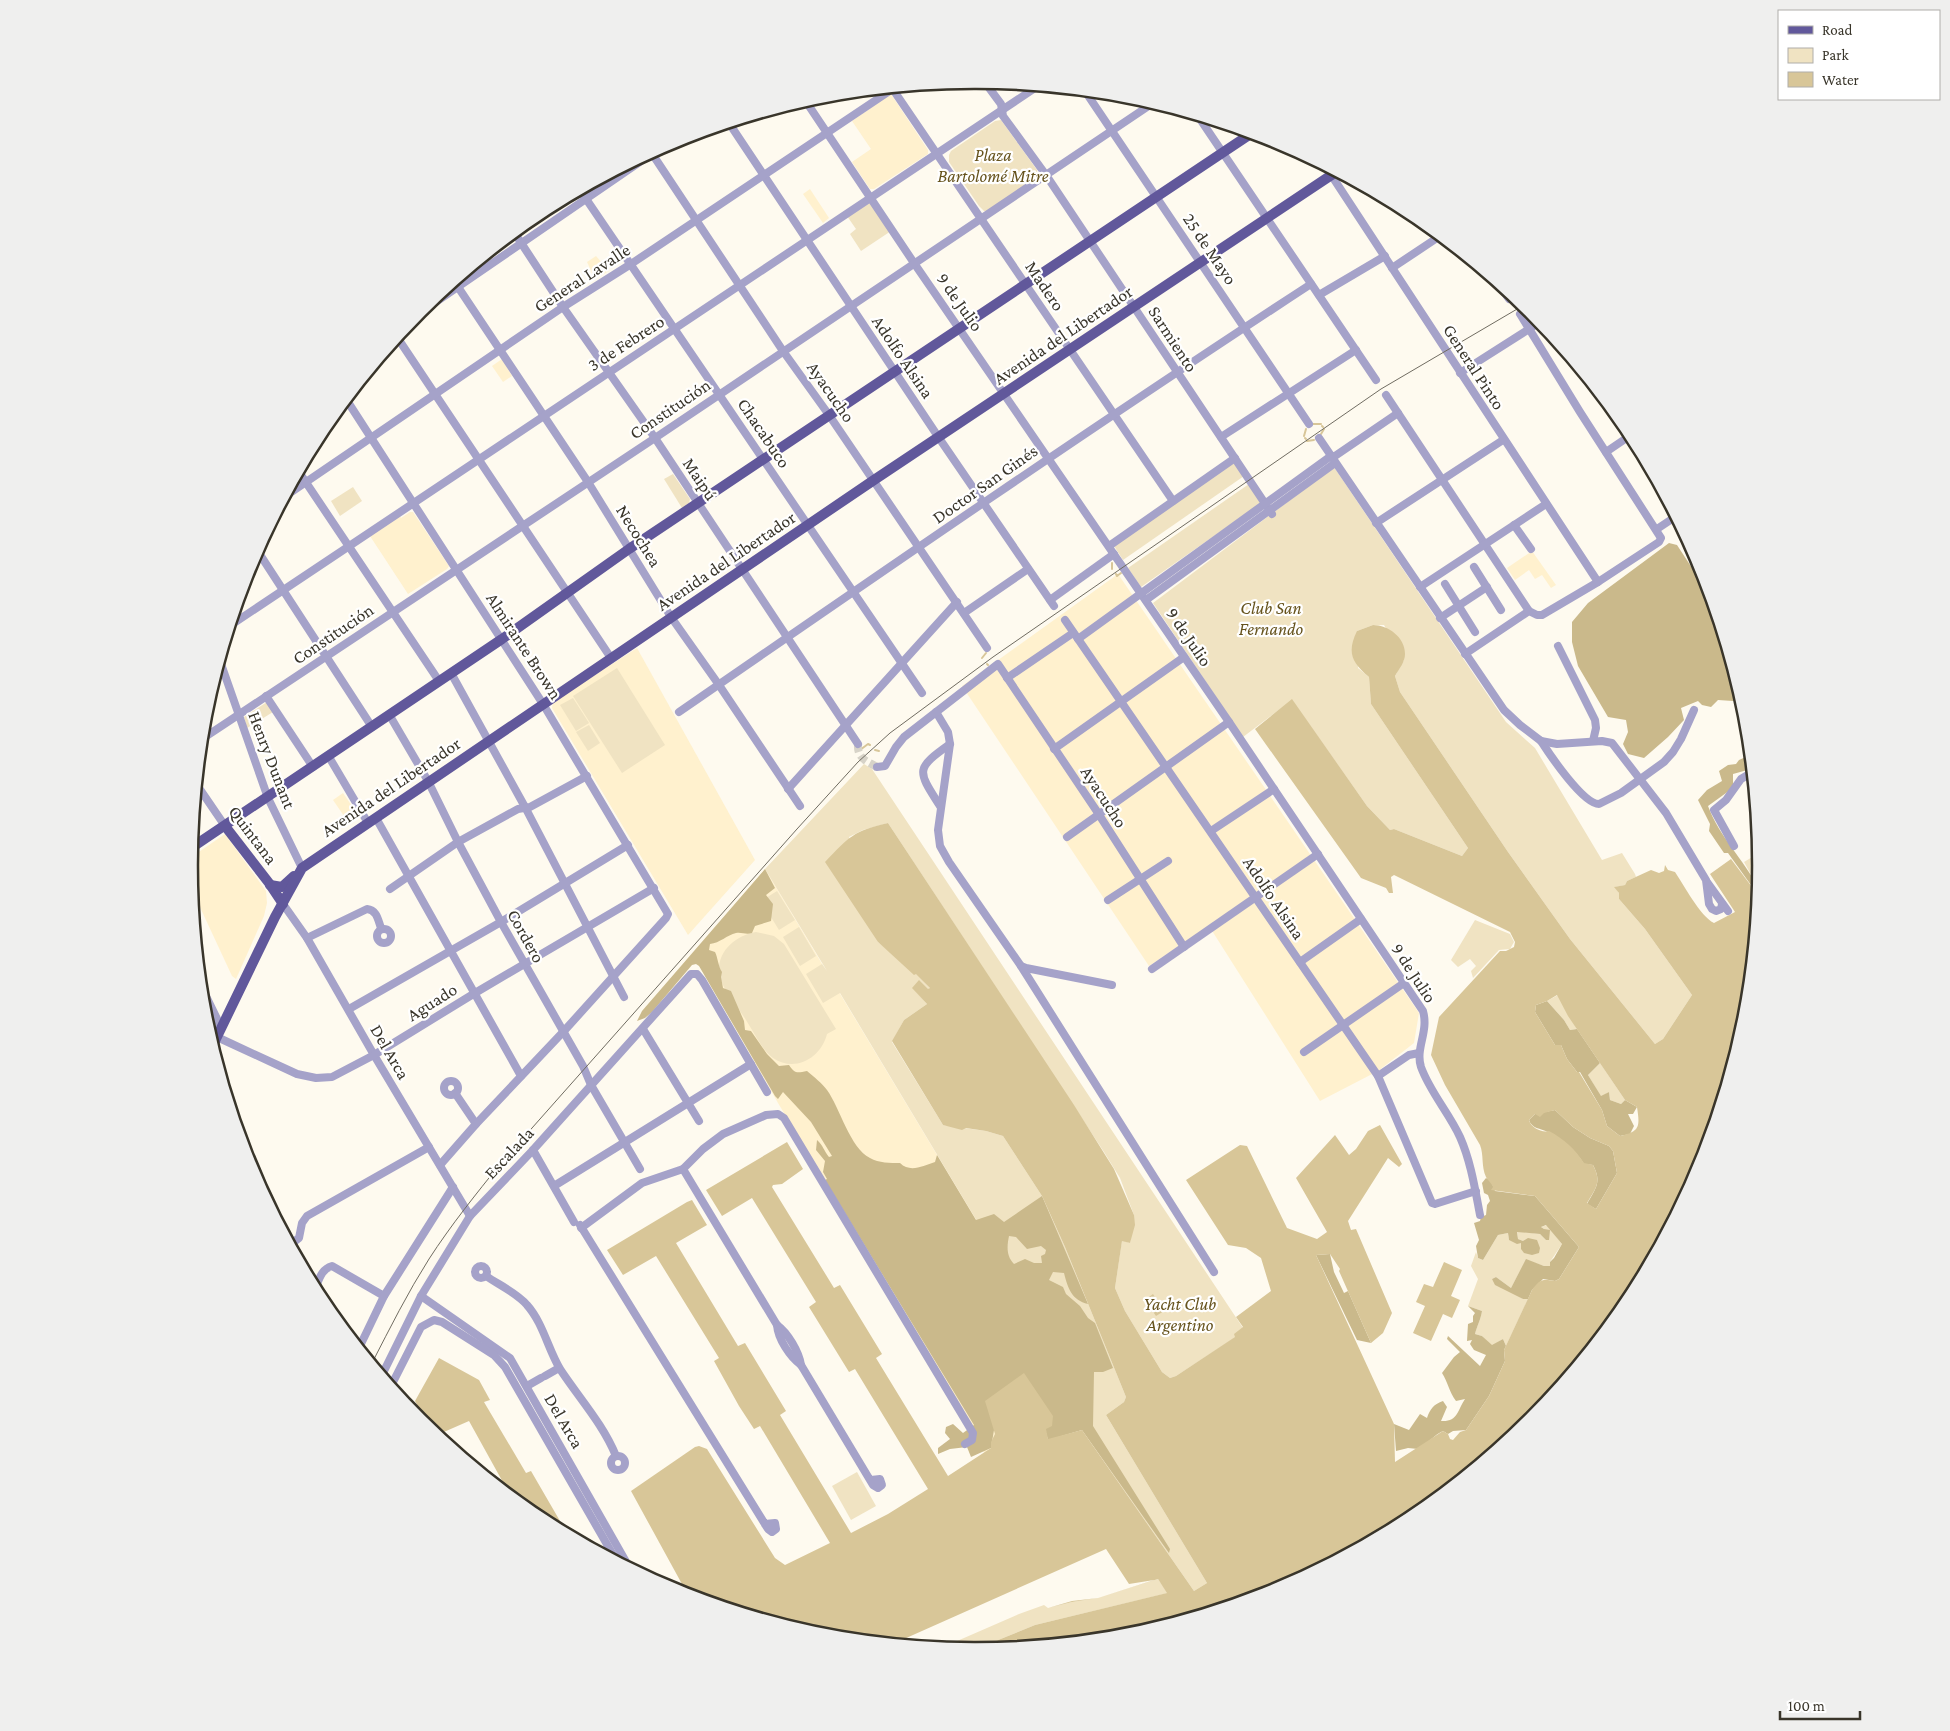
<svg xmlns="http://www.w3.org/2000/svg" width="1950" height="1731" font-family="'Crimson Pro',serif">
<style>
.built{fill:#fff1ce}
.green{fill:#f0e3c2}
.forest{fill:#cab98b;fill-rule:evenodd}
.water{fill:#d8c698;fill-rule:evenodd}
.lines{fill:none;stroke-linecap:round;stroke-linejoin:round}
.stream{stroke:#d8c698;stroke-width:2}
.minor-tunnel{stroke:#d7d3c8;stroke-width:8;stroke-dasharray:8 4;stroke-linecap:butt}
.minor{stroke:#a5a2c9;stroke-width:8}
.major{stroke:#61589b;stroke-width:10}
.tram{stroke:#706c61;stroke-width:1}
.labels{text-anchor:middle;stroke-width:4.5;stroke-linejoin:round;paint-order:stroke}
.park-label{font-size:18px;font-style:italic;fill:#66531d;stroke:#fff}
.street-label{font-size:18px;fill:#39352a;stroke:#fff}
.rim{fill:none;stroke:#39352a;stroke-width:2.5}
</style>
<rect width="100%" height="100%" fill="#fefaef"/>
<g class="built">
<path d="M891,94L928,150V154L874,189H870L852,162L871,149L852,121Z"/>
<path d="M810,189L829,218L823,223L803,194Z"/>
<path d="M596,256L609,271L595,279L587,262Z"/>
<path d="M502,359L512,376L503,382L492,366Z"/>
<path d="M410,512H413L449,566L447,569L408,594L370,536L400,516L401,518Z"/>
<path d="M1532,551L1556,585L1551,588L1542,575L1535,579L1529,570L1515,580L1507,568Z"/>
<path d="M1118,574L1419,1013L1414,1043L1378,1071L1320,1101L1209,926L1149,966L962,686Z"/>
<path d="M637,648L755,860L688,935L552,708L553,702Z"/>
<path d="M343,793L354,809L344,816L333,800Z"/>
<path d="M225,834L266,891L267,903L264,916L236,979L232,976L192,890L190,865V858Z"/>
<path d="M765,869L1055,1351L991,1448L984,1453L978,1436L778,1103L693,954Z"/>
</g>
<g class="green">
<path d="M1001,120L1037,170V177L987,211H984L979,206L949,162V155L951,151L995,121Z"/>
<path d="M869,201L891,231L861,251L850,234L856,229L847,216Z"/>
<path d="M1234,462L1244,476L1123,560L1114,546Z"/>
<path d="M1334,467L1506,722L1535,748L1602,860L1622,853L1635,874L1636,877L1627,881L1625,885L1615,887L1619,893V899L1645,929L1692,995L1663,1039L1655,1044L1570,939L1508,852L1400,692L1395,676L1404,660L1384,625H1373L1357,631L1358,668L1369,677L1371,704L1468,848L1462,856L1394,829L1390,830L1367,806L1292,700L1243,737L1153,603Z"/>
<path d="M673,474L690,499L689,503L682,508L664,479Z"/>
<path d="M1249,484L1261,503L1141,587L1128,568Z"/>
<path d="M353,487L362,501L340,516L331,501Z"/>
<path d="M617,668L665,745L622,773L573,696Z"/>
<path d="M573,698L589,723L576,731L560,705Z"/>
<path d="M267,702L273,712L247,728L244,717Z"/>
<path d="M589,725L600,743L588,751L576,732Z"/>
<path d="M864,764L872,769L1243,1328L1236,1337L1176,1376L1170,1378L1162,1372L1125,1311L1115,1288L1122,1240L1130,1243L1134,1215L1120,1178L1104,1152L888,823L863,830L849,837L878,942L916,973L930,988L928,990L913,988L927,1004L904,1020L892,1042L943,1125L986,1131L1003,1136L1042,1196L1065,1247L1126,1397L1124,1402L1106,1415L1207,1583L1194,1591L1082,1430L1055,1351L840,993L823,1003L806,974L822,964L827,971L765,869Z"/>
<path d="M1759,853L1760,866L1758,895L1756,892L1758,887L1744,862Z"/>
<path d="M777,891L795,920L779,930L761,901Z"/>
<path d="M1475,920L1510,934L1514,942L1510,949L1499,950L1473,978L1471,971L1476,966L1470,959L1458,967L1451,960Z"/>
<path d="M799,927L816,956L800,966L783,937Z"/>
<path d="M756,932L774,936L784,944L836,1029L827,1034C821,1058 795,1073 773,1058C761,1049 754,1032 746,1020C739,1009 729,997 723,985C710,959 731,936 756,932Z"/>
<path d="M1558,995L1577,1029L1570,1030L1564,1020L1547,1001Z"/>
<path d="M1600,1063L1625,1100L1621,1104L1610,1100L1609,1092L1601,1097L1588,1075Z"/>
<path d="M1547,1225L1562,1244L1550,1262V1266H1544L1526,1260L1511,1288L1496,1277L1492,1279L1523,1299H1528L1506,1346L1503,1339L1492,1346L1482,1336L1475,1334C1477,1326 1481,1319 1482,1311L1468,1306L1478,1279L1471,1266L1476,1252L1478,1258L1483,1260L1498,1235L1508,1233L1509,1240L1523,1241L1518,1239L1517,1231L1540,1234L1546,1240L1544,1229L1541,1227Z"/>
<path d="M857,1472L876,1506L851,1520L832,1486Z"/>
<path d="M1158,1579L1168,1593L1035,1625L971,1651L941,1648L1019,1614L1044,1605L1048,1608L1072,1602L1098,1598Z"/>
</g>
<g class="forest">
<path d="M1669,543L1677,545L1711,597L1740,695L1733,701L1718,700L1711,707L1702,705L1698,701L1681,708L1684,720L1668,737L1644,758L1628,754L1623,744L1628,732L1626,720L1608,717L1578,666L1572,642V622L1588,603Z"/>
<path d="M1750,755L1751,769L1733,774V788L1708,806C1719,836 1743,859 1758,887L1756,892L1728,853H1724L1709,831L1710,824L1698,800L1707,790L1722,781L1719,771L1728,765L1736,764L1739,760Z"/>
<path d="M765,869L775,888L766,895L773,904L771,921L755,926L752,933C746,935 742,932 736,933C727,935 720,943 710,944L709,950L715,952C718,958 718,966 722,972L721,977L723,988L731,991L744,1021L745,1030L751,1031L767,1054L779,1066L789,1065C795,1074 797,1073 807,1071C814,1077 822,1083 827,1090C840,1108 850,1148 870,1158C879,1163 890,1163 900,1163C910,1173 923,1166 935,1162L937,1155L976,1220L994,1214L1004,1222L1042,1196L1088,1304C1072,1300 1068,1289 1064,1273L1053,1272L1049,1280L1063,1287L1066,1294L1080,1306L1088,1318L1095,1323L1113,1368L1103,1372H1094L1093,1426L1170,1549L1169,1553L1082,1430L1048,1440L1045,1429L994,1430L991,1448L971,1457L967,1447L950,1449L938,1454V1448L950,1439L945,1433L946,1427L953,1424L963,1433L974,1425L825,1180L827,1179L823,1172L825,1161L816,1150L817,1140C823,1145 824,1151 829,1157L832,1156L811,1122L783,1092L778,1099L775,1096L699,966L696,964L692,965L652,1012L645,1018L637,1021L642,1011ZM1009,1236L1016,1237L1027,1249L1041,1246L1046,1250L1045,1254L1041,1256L1042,1263H1034L1025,1259L1014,1264C1006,1256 1007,1246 1009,1236Z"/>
<path d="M1547,1001L1564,1020L1570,1030L1577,1029L1600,1063L1588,1075L1601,1096L1609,1092L1610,1100L1621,1104L1625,1100L1637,1107L1633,1114H1628L1634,1126L1630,1134L1620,1136L1607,1126L1602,1110L1580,1072H1577L1567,1059L1561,1045H1555L1535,1012L1536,1005Z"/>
<path d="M1555,1110L1573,1127L1590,1138L1609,1146L1613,1151L1617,1173L1596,1209L1587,1204C1596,1188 1602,1182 1593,1165L1584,1164C1577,1151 1560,1139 1548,1132C1540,1128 1532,1129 1529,1120L1535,1114Z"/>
<path d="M1486,1178L1491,1181L1495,1191L1535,1196L1579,1247L1559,1279L1555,1281L1543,1279L1532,1290L1528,1299H1523L1495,1285L1492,1279L1496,1277L1511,1288L1526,1259L1544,1266H1550V1262L1554,1258L1562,1244L1546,1225L1541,1227L1544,1229L1550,1230L1549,1240H1546L1540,1234L1517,1232L1518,1239L1523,1241L1528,1238L1537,1240L1540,1248L1539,1253L1532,1255L1524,1253L1521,1249V1243L1517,1244L1509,1240L1508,1233L1498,1235L1483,1260L1478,1258L1476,1246L1479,1240L1474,1223L1480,1221L1481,1217L1486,1215L1487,1205L1490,1201L1488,1195L1484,1193L1482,1183Z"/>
<path d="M1330,1254L1334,1272L1344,1293L1348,1291L1371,1343L1357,1340L1316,1255Z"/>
<path d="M1468,1306L1482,1311C1481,1319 1477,1326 1475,1334L1482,1336L1492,1345L1503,1339L1506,1346L1504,1350L1505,1361L1489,1396L1466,1430L1453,1431L1448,1434L1443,1431C1434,1435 1427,1444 1418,1449L1408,1448L1396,1451L1394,1424L1409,1430L1420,1414L1427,1418C1430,1409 1434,1404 1443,1401L1447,1407L1441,1421C1458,1422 1457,1411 1465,1399L1456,1401C1449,1392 1448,1382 1442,1373L1454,1357L1460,1352L1447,1339L1448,1336L1480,1366L1486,1355L1474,1350L1470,1344L1472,1340L1467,1341L1468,1324L1473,1322V1316L1475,1313Z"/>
</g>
<g class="water">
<path d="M1373,625C1388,625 1405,637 1405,654C1405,662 1399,669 1395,676L1400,692L1508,852L1570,939L1655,1044L1663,1039L1692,995L1645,929L1619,899V893L1614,887L1625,885L1627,881L1651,870L1659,873L1664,871L1665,865L1668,870L1675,872C1684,885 1700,916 1714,923L1735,912L1710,874L1731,859L1758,895L1745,1019L1701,1166L1628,1302L1530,1421L1411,1519L1275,1591L1128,1636L975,1651H971L1035,1625L1167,1593L1158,1579L1098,1598L1072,1602L1048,1608L1072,1601L1098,1598L1154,1580L1129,1584L1106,1549L895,1643L821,1636L763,1618L759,1611L752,1615L688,1595L631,1491L695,1447L699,1446L707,1449L775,1558L785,1565L830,1543L760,1426L754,1429L739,1406L714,1361L719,1358L656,1256L623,1275L607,1250L687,1202L692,1200L707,1225L676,1243L738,1346L745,1343L786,1411L780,1415L851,1533L888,1514L928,1489L855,1369L849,1372L809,1307L816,1302L752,1198L722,1216L706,1190L787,1142L803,1169L782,1184L773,1185L772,1187L834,1288L840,1285L882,1354L876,1358L948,1476L991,1448V1442L995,1434L985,1401L1024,1373L1053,1416L1052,1426L1046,1429L1048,1439L1082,1430L1194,1591L1207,1583L1106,1415L1124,1402L1126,1397L1065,1247L1042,1196L1003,1136L986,1131L966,1128L962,1130L943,1125L892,1041L904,1020L927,1004L912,988L919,980L928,989L930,988L916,974L914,975L878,942L825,862C849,837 853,831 888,823L1074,1105L1114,1169L1134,1215L1135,1225L1130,1243L1122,1241L1115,1288L1125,1311L1162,1372L1170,1378L1176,1376L1235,1337L1234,1334L1243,1327L1236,1317L1271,1291L1261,1258L1246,1248L1228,1245L1186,1180L1240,1145L1247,1146L1287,1228L1317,1239L1327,1232L1296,1178L1335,1135L1349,1155L1356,1149L1368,1131L1380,1125L1402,1164L1399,1167L1388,1158L1348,1221L1351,1230L1356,1229L1392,1313L1383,1333L1371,1343L1339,1271L1340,1269L1330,1254L1316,1255L1394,1424L1395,1462L1443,1431L1448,1434L1450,1439L1453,1440L1460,1432L1466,1430L1489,1396L1505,1361L1504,1350L1532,1290C1540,1279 1542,1279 1555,1281L1559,1279L1579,1247L1535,1196L1491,1190L1493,1187C1491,1182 1488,1181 1486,1177C1481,1166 1484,1155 1480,1145L1445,1085L1431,1055L1439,1017L1500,951H1506L1514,947L1515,942L1510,932L1394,875L1391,877L1393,893H1389L1386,888L1361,878L1255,729L1292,699L1367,806L1390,830L1394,829L1462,856L1468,848L1371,704L1369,677C1351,662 1347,652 1357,631ZM1557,995L1568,1016L1625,1100L1637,1107C1640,1127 1640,1131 1620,1136L1607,1126L1602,1110L1579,1072H1577L1567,1059L1561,1045H1555L1535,1012L1536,1005L1547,1001ZM1555,1110L1573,1127L1590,1138L1609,1146L1613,1151L1617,1173L1596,1209L1587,1203C1596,1188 1602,1182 1593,1165L1584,1163C1575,1149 1564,1139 1549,1131C1542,1133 1531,1128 1529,1120L1535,1114L1540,1117L1544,1113Z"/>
<path d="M1444,1262L1462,1270L1451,1296L1460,1300L1452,1318L1443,1314L1431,1341L1413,1333L1425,1306L1416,1302L1424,1284L1433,1287Z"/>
<path d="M1153,1294L1164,1311L1156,1316L1145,1300Z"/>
<path d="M439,1358L479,1380L490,1400L484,1402L526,1473L531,1471L560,1521L555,1524L558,1529L538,1518L510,1495L469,1421L437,1435L431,1430L415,1401Z"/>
</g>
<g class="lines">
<g class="stream">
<path d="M1313,424H1321"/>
<path d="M1322,426L1323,427"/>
<path d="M1321,434L1324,429"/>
<path d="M1304,436L1306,429"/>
<path d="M1305,438L1306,439"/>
<path d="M1307,441L1314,440"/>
<path d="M1112,563V569"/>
<path d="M1116,574L1117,576L1121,573"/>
<path d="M982,658L986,653"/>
<path d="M987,664L988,665"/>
<path d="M860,750L868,744L870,745"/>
<path d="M875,750L879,751"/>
</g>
<path class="minor-tunnel" d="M858,744C857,758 866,761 877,767"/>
<g class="minor">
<path d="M984,81L1001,104L1003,116L1046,175L1272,514"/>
<path d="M892,88L1173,501"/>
<path d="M1085,91L1309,424"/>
<path d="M805,100L914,263L1229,722L1423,1011C1429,1032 1415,1048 1421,1067C1430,1092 1449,1113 1460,1137C1471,1162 1475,1189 1480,1215"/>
<path d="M1198,116L1376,380"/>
<path d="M729,123L939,438L1054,606"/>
<path d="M651,152L783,351L829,415L987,648"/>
<path d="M1326,167L1598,582"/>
<path d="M580,190L922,693"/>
<path d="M514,232L563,307L655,438L858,744"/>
<path d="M1392,268L1440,236"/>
<path d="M454,281L588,482L671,617L719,685L800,806"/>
<path d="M1498,284L1509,299"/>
<path d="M1319,295L1385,256"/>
<path d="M414,317L666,144"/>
<path d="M397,337L611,658"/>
<path d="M1460,373L1540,322"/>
<path d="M1386,395L1529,611L1537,615H1542L1598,582L1659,542L1661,538L1580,412L1520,314"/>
<path d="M346,399L543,704L668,914L666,918L564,1031L476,1124L440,1165"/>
<path d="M1221,437L1356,350"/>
<path d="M1319,438L1504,710L1520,725L1541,741L1557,744L1602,741L1612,743L1666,813L1706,880L1709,904L1712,909L1716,911L1721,909L1722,904"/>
<path d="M1606,452L1631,435"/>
<path d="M299,472L439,681"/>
<path d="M287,495L563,307L631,264L894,88"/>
<path d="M1376,523L1503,440"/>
<path d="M1514,525L1531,549"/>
<path d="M1657,529L1675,517"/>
<path d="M1109,546L1235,458"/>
<path d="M257,550L372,727"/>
<path d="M1474,567L1501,610"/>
<path d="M1445,584L1475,632"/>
<path d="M1420,587L1546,504"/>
<path d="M1050,600L1114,554"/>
<path d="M1146,600L1335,463"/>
<path d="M964,613L1028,569"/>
<path d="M1440,618L1487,587"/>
<path d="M1065,620L1378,1076L1432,1203L1435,1204L1476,1191"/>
<path d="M231,625L1038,86"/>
<path d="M1078,639L1331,456H1335L1398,413"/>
<path d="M1558,646L1595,720L1596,728L1593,741"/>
<path d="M1465,654L1529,611"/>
<path d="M220,661L268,798L302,868"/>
<path d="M451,673L525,807L624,997"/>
<path d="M1007,678L1073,633"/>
<path d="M266,696L313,767"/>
<path d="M679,712C889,567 1098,423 1311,284"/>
<path d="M936,712L948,732L950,744L938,830L940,846L949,862L1021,966L1026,968L1112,985"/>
<path d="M390,716L428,781L458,842L501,922L583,1066L591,1085L640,1169"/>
<path d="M202,739L655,438L1153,103"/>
<path d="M1541,741C1550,755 1583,804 1599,804L1621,793L1664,762L1673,752L1681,739L1694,710"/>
<path d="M1054,749L1184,657"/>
<path d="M329,757L368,823"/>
<path d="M877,767L885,766L896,747L904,737L998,664L1096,810L1184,947"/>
<path d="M197,785L225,826"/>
<path d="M788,789L957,602"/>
<path d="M940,806C917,770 915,769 950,744"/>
<path d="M376,818L521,1076"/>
<path d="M1211,831L1274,789"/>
<path d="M1067,837L1229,722"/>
<path d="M1734,846L1714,810L1726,800L1741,779L1751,773"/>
<path d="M1707,882L1728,911"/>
<path d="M390,889L458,842L518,809L530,807L587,776"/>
<path d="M1108,900L1168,861"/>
<path d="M283,904L307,938L374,1055L470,1216"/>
<circle cx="384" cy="936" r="7"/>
<path d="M307,938L367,909C377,910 378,920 381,928"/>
<path d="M1300,962L1361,919"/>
<path d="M1021,966L1214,1272"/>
<path d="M1152,969L1318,854"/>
<path d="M202,988L221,1027"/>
<path d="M349,1009L501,922L628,845"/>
<path d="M643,1029L699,1121"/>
<path d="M217,1037L297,1074L316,1078L332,1077L374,1055L475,993L654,888"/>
<path d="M1304,1052L1404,983"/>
<path d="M1378,1076L1409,1055L1419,1053"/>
<circle cx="451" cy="1088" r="7"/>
<path d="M455,1093L476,1124"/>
<path d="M533,1150L574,1222"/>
<path d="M683,1169L777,1325C788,1333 799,1352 801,1365"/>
<path d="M554,1186L751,1064"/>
<path d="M580,1225L768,1529L772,1532L776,1529L775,1523L765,1524"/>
<path d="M581,1228L642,1183L683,1169L703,1149L723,1134L766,1115L778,1114L784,1118L973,1433L972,1440L965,1444"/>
<path d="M291,1244L299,1238L302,1223L307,1216L429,1147"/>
<circle cx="481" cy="1272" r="6"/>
<path d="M486,1276C499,1285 517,1293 527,1305C543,1323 548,1349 560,1369C579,1398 603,1424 616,1456"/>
<path d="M315,1289C319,1280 321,1269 332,1266L384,1296"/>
<path d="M421,1296L510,1358L629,1567"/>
<path d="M777,1325C778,1339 790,1357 801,1365L873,1485L878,1488L882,1485L880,1479L871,1480"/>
<path d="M359,1348L384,1296L453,1187"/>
<path d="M382,1375L421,1296L470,1216L533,1150L691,974H697L702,980L767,1092"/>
<path d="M545,1376L559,1368"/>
<path d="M391,1386L421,1327L434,1320L442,1322L494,1355L505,1367L616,1560"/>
<path d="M527,1386L541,1378"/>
<circle cx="618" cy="1463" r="7"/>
</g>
<g class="major">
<path d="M225,826L269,883L283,904"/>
<path d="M191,848L502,639L629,549L1252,133"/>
<path d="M270,885L282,887L294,876"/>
<path d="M213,1045L275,917L302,868L874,480L1336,172"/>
</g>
<path class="tram" d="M372,1363C390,1328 408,1292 429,1259C451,1225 476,1194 501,1163L797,829L858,762L890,733L993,657L1381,389L1524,305"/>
</g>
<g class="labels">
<g class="park-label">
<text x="993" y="161">Plaza<tspan x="993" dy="21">Bartolomé Mitre</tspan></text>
<text x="1271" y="614">Club San<tspan x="1271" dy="21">Fernando</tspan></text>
<text x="1180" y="1310">Yacht Club<tspan x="1180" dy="21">Argentino</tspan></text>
</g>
<g class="street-label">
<text transform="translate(1210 249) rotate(56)" y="6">25 de Mayo</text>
<text transform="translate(582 278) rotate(-33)" y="6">General Lavalle</text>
<text transform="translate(1045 286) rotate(56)" y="6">Madero</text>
<text transform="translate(960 302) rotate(55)" y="6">9 de Julio</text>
<text transform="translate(1063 335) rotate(-34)" y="6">Avenida del Libertador</text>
<text transform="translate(1173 339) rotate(57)" y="6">Sarmiento</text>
<text transform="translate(626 343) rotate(-33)" y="6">3 de Febrero</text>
<text transform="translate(903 357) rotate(56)" y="6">Adolfo Alsina</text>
<text transform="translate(1474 367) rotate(57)" y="6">General Pinto</text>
<text transform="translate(831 392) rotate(55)" y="6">Ayacucho</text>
<text transform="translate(670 409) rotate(-34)" y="6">Constitución</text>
<text transform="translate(764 433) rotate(56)" y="6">Chacabuco</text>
<text transform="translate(700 479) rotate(56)" y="6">Maipú</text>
<text transform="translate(985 484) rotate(-35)" y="6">Doctor San Ginés</text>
<text transform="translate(639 536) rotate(58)" y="6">Necochea</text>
<text transform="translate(726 561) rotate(-34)" y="6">Avenida del Libertador</text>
<text transform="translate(333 634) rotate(-34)" y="6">Constitución</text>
<text transform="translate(1189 637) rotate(56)" y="6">9 de Julio</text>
<text transform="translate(524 646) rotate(57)" y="6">Almirante Brown</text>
<text transform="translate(272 760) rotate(69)" y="6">Henry Dunant</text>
<text transform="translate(391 787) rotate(-34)" y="6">Avenida del Libertador</text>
<text transform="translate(1104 797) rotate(57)" y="6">Ayacucho</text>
<text transform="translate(253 835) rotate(53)" y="6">Quintana</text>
<text transform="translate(1274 898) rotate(56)" y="6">Adolfo Alsina</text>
<text transform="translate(526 936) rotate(61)" y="6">Cordero</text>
<text transform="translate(1414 973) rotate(57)" y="6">9 de Julio</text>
<text transform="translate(432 1002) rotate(-32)" y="6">Aguado</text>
<text transform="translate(390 1052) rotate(60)" y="6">Del Arca</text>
<text transform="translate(509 1153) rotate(-47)" y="6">Escalada</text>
<text transform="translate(564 1421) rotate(60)" y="6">Del Arca</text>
</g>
</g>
<path d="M0 0H1950V1731H0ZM974 89H976A776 776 0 0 1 1752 865V866A776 776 0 0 1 976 1642H974A776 776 0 0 1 198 866V865A776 776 0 0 1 974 89Z" fill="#efefee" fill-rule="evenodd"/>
<path class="rim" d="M974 89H976A776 776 0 0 1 1752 865V866A776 776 0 0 1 976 1642H974A776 776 0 0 1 198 866V865A776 776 0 0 1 974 89Z"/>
<rect x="1778" y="10" width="162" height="90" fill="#ffffff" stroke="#b0aeaa"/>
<rect x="1788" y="26" width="25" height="8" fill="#61589b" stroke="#b0aeaa"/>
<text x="1822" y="35" font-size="15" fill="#39352a">Road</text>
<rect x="1788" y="48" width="25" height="15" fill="#f0e3c2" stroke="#b0aeaa"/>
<text x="1822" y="60" font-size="15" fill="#39352a">Park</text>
<rect x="1788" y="72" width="25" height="15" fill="#d8c698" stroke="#b0aeaa"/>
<text x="1822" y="85" font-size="15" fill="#39352a">Water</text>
<path d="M1780 1711v8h80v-8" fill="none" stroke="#39352a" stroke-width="2.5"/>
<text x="1788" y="1711" font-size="15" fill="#39352a" stroke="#ffffff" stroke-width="4" paint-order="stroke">100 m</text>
</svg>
